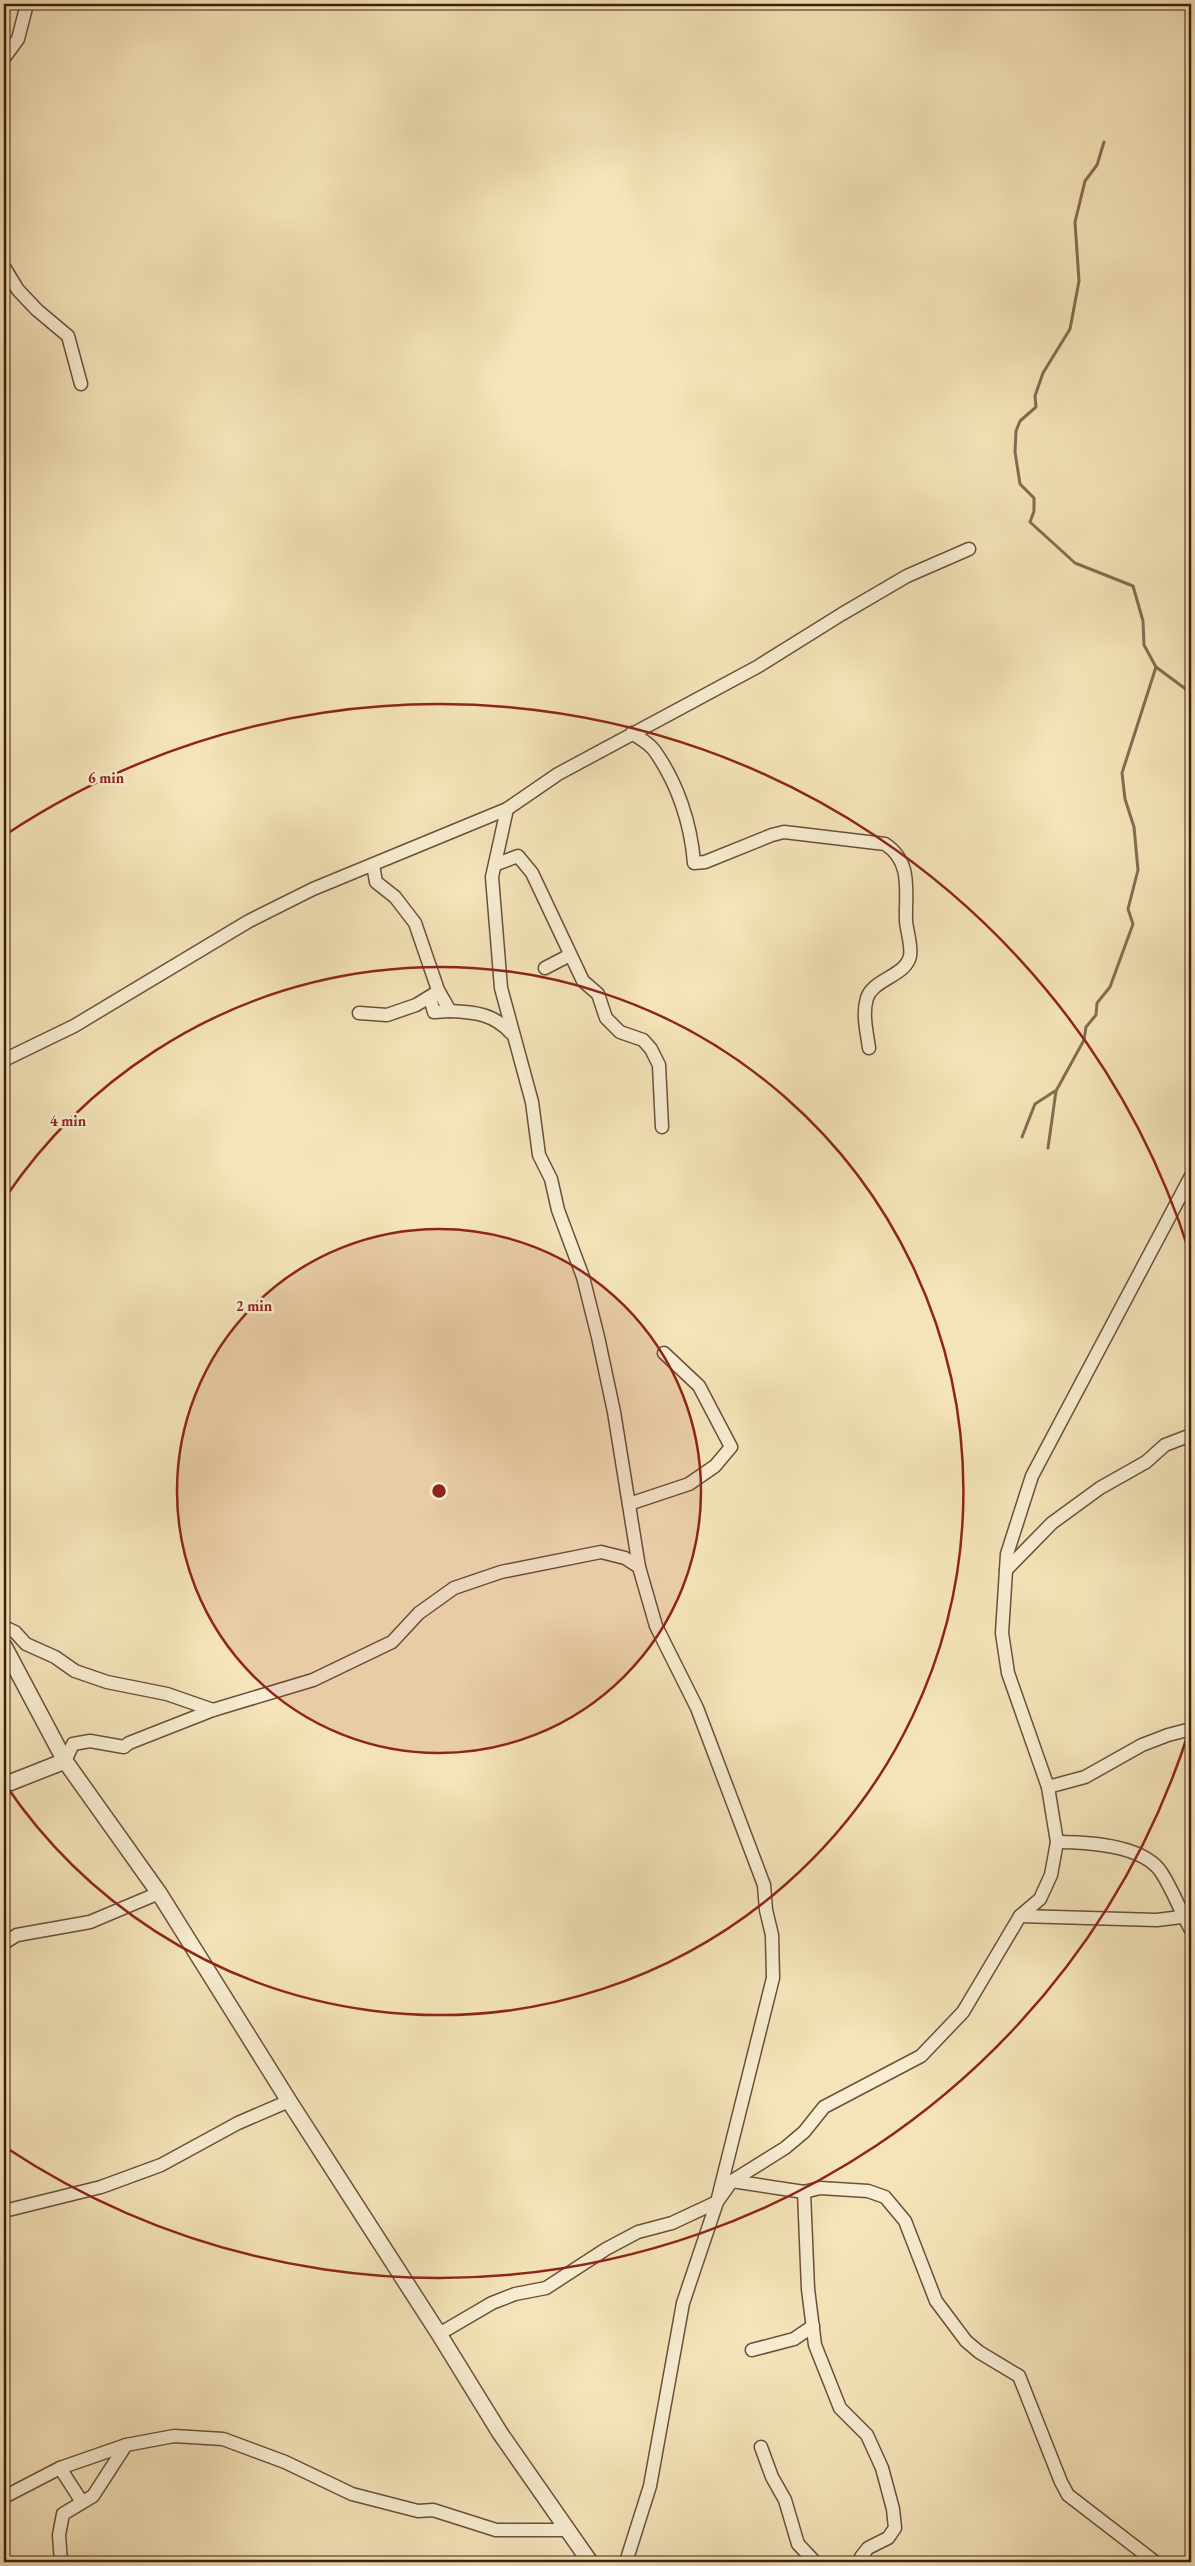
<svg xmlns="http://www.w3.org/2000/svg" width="1195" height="2566" font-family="'EB Garamond',serif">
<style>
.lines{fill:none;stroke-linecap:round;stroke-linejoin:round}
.stream{stroke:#856d52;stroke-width:3}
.minor-casing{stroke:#6a503a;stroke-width:15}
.tertiary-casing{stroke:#6a503a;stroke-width:18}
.minor{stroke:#f8edd2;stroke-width:12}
.tertiary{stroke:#f8edd2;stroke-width:15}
.ring{fill:none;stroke:#8f2418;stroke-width:2.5}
.centre{fill:#8f2418;stroke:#f8edd2;stroke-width:2.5}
.ring-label{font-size:15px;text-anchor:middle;font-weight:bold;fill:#8f2418;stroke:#f8edd2;stroke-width:5;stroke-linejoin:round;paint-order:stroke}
</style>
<rect width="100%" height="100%" fill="#f5e4b9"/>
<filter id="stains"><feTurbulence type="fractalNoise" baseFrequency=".004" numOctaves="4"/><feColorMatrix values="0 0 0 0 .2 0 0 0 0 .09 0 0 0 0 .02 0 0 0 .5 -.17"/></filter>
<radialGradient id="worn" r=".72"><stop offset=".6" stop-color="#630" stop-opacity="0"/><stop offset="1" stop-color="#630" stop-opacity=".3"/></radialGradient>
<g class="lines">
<g class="stream">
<path d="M1104,142L1097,165L1085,181L1075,222L1079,281L1070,329L1043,373L1035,396L1036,407L1020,421L1016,431L1015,452L1020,484L1034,498V511L1030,522L1075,563L1133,586L1143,621L1144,645L1156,667L1191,693"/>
<path d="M1022,1137L1035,1104L1055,1091"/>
<path d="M1048,1148L1056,1091L1084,1040L1086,1027L1096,1015L1097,1003L1110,987L1133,924L1128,909L1138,870L1134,827L1125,799L1122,773L1156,667"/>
</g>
<defs>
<g id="minor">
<path d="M4,58L18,39L27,4"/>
<path d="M4,267L18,290L37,310L68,336L81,384"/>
<path d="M632,733C639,738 649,743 654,750C677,782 691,823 694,863L705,862L772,835L784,832L885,844C913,862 905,893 906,921C907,932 912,946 910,956C906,976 873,979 867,998C862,1014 867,1033 869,1048"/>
<path d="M507,809L492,877L501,988L532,1102L539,1155L551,1179L558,1210L583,1277L598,1337L614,1412L639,1567"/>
<path d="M497,864L518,856L532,873L583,981L598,994L606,1018L620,1032L643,1040L651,1049L659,1065L662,1127"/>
<path d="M373,865L376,882L395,897L415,923L438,990L450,1011L434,1012L430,998"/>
<path d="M545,968L570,955"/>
<path d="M450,1011C475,1012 494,1014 511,1033"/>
<path d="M359,1013L387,1015L416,1005L434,994"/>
<path d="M4,1060L74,1026L249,921L313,889L507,809L558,774L757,667L842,614L907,576L969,549"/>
<path d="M629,1504L689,1484L715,1466L731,1447L699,1386L664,1353"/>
<path d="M1006,1570L1052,1523L1100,1488L1146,1462L1165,1445L1191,1435"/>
<path d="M4,1627L15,1632L26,1644L55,1657L75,1671L107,1682L167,1694L213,1710"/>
<path d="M65,1761L73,1744L90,1741L124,1747L129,1743L213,1710L313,1680L392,1642L419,1613L454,1588L501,1572L601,1552L625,1558L639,1567L656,1626L697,1708L764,1885L766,1910L772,1935L773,1978L717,2202L683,2303L650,2486L626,2562"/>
<path d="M1048,1787L1085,1777L1142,1745L1168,1735L1191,1729"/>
<path d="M1057,1842C1087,1842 1143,1845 1161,1872C1173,1890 1180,1911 1191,1930"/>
<path d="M1020,1916L1157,1920L1189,1916"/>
<path d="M4,1943L17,1935L90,1922L159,1893"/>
<path d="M732,2181L804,2192L820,2188L868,2191L885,2197L905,2221L936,2301L966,2341L979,2352L1019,2376L1061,2482L1068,2495L1155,2562"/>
<path d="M804,2192L808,2289L815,2345L840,2408L867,2435L882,2468L893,2509L895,2528L888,2538L868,2548L861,2557V2562"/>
<path d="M4,2211L101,2187L161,2165L238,2123L289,2101"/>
<path d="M439,2334L492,2303L515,2294L546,2288L606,2249L638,2232L672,2223L717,2202L732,2181L785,2148L804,2132L824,2107L921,2056L963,2012L1020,1916L1040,1899L1051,1875L1057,1842L1048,1787L1008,1673L1002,1633L1007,1554L1032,1476L1191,1176"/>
<path d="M752,2350L794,2339L813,2326"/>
<path d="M761,2447L772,2477L785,2500L798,2544L815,2562"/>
<path d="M60,2468L82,2502"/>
<path d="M4,2497L60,2468L126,2445"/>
<path d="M61,2562L59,2535L63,2514L93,2496L126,2445L174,2436L223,2439L285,2462L352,2494L418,2511L433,2510L496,2530H568"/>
</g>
<g id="tertiary">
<path d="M4,1646L65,1761L159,1893L289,2101L439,2334L500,2433L590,2562"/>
<path d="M4,1785L65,1761"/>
</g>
</defs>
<use href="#minor" class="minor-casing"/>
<use href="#tertiary" class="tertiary-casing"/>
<use href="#minor" class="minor"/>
<use href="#tertiary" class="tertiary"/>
</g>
<circle cx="439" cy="1491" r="262" fill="#8f2418" fill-opacity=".12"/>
<g class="ring">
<circle cx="439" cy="1491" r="262"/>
<path d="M5 1198A524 524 0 1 1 5 1784"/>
<path d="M1190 1728A787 787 0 0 1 5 2147M5 835A787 787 0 0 1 1190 1254"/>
</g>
<circle cx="439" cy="1491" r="8" class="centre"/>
<g class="ring-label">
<text x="106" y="783">6 min</text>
<text x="68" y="1126">4 min</text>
<text x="254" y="1311">2 min</text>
</g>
<rect width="1195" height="2566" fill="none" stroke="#f5e4b9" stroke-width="20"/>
<rect x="5" y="5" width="1185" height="2556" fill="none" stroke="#3c1e0f" stroke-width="2.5"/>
<rect x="10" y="10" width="1175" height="2546" fill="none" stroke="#3c1e0f"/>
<rect width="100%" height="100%" filter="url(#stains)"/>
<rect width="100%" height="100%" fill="url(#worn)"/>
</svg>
